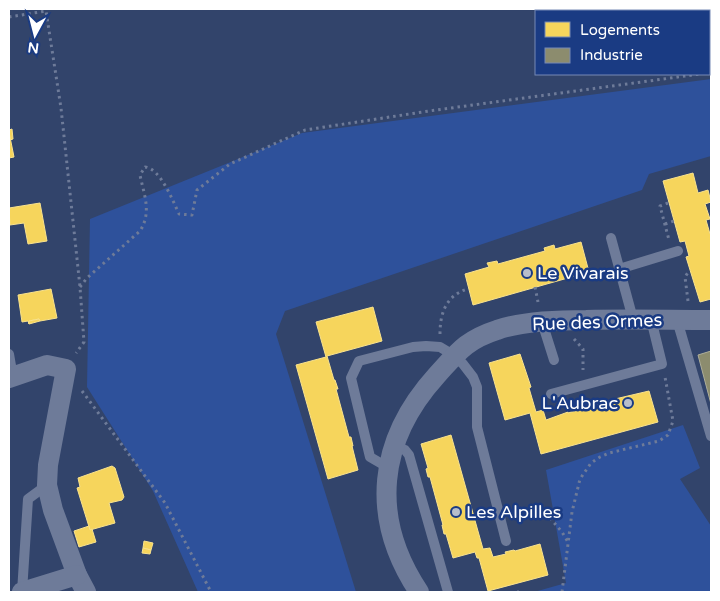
<svg xmlns="http://www.w3.org/2000/svg" width="720" height="601" font-family="'Varela Round',sans-serif">
<style>
.green{fill:#2e519b}
.homes{fill:#f6d55c;stroke:#f9e28d}
.industry{fill:#8c8c6e;stroke:#aeae9a}
.lines{fill:none;stroke-linecap:round;stroke-linejoin:round}
.path{stroke:#6e7b99;stroke-width:3;stroke-dasharray:2.5 4;stroke-linecap:butt}
.service{stroke:#6e7b99;stroke-width:10}
.minor{stroke:#6e7b99;stroke-width:20}
.poi-dot{fill:#b7becb;stroke:#1a3b83;stroke-width:2}
.labels{text-anchor:middle;stroke-width:5;stroke-linejoin:round;paint-order:stroke}
.poi-label{font-size:18px;fill:#fff;stroke:#1a3b83;text-anchor:start}
.street-label{font-size:18px;fill:#fff;stroke:#1a3b83}
</style>
<rect width="100%" height="100%" fill="#32446b"/>
<g class="green">
<path d="M711,79V156L649,174L642,190L285,311L276,334L356,592H198L153,491L87,387L90,219L302,133Z"/>
<path d="M683,425L700,468L680,479L711,526V592H534L566,583L546,470Z"/>
</g>
<g class="homes">
<path d="M12,129L13,139L10,140L9,130Z"/>
<path d="M9,132L14,157L9,158Z"/>
<path d="M693,173L698,193L708,190L711,202L705,204L710,219L706,220L710,234L711,233V299L700,302L686,257L689,256L685,241L680,242L663,181Z"/>
<path d="M40,203L47,241L28,244L24,223L10,225L9,208Z"/>
<path d="M581,242L589,272L473,305L465,274L489,267L487,263L497,261L498,264L545,251L544,248L554,245L555,249Z"/>
<path d="M51,289L57,318L40,321L39,319L29,321V324L28,321L22,322L18,295Z"/>
<path d="M373,307L382,341L327,356L334,380H335L338,389H336L349,437H351L353,446H352L358,470L328,479L296,365L326,357L316,322Z"/>
<path d="M39,319L40,321L29,324V321Z"/>
<path d="M520,354L531,387L529,388L536,412L543,410L546,420L568,412V413L616,400L615,399L649,391L658,422L541,454L530,413L505,420L489,363Z"/>
<path d="M451,435L483,549L490,548L493,557L506,554L505,552L514,550L515,551L540,544L548,575L488,591L479,558H477L475,552L453,558L446,534H444L442,525H443L430,477H428L426,469L428,468L421,444Z"/>
<path d="M112,466L115,468L124,497L122,500L109,503L115,523L90,530L77,488L80,487L78,478Z"/>
<path d="M89,526L90,530L92,529L96,542L79,547L74,531Z"/>
<path d="M144,541L153,543L151,550L143,548Z"/>
<path d="M143,548L151,550L150,554L142,553Z"/>
</g>
<path class="industry" d="M711,351V404L698,355Z"/>
<g class="lines">
<g class="path">
<path d="M9,17L46,11L61,108L80,287L84,342L76,353"/>
<path d="M709,73L711,72"/>
<path d="M668,203L660,206L669,240"/>
<path d="M665,224L674,221"/>
<path d="M80,287L87,278L140,231C152,212 144,195 140,175L145,167C160,168 173,201 179,214L192,215L197,190L230,164L305,130L429,111L700,74"/>
<path d="M535,287L538,302"/>
<path d="M688,301L685,277L689,271"/>
<path d="M440,334C440,313 446,296 467,289"/>
<path d="M574,339L583,349V370"/>
<path d="M82,391L165,503L211,592"/>
<path d="M550,518L562,532L568,542"/>
<path d="M517,592H519"/>
<path d="M562,592L572,512L580,479L591,463L600,457L609,453L659,441L668,435L673,421L665,377"/>
</g>
<g class="service">
<path d="M611,238L633,319"/>
<path d="M619,269L678,251"/>
<path d="M677,320L711,436"/>
<path d="M542,322L554,360"/>
<path d="M9,354L13,377"/>
<path d="M551,394L662,364L651,319"/>
<path d="M394,445L405,450L409,455L448,592"/>
<path d="M389,468L370,457L351,378L359,361L413,347L426,346L440,347L455,356L463,364L473,377L477,387V427L506,541"/>
<path d="M22,592L28,499L47,485"/>
</g>
<g class="minor">
<path d="M9,378L47,365L66,369L48,465L47,485L53,510L77,575L86,592"/>
<path d="M22,592L77,575"/>
<path d="M419,592C369,517 378,440 437,375C458,352 466,340 497,330C522,321 559,320 586,320C628,319 670,320 711,320"/>
</g>
</g>
<g class="poi-dot">
<circle cx="527" cy="273" r="5"/>
<circle cx="628" cy="403" r="5"/>
<circle cx="456" cy="512" r="5"/>
</g>
<g class="labels">
<g class="poi-label">
<text x="537" y="279">Le Vivarais</text>
<text x="618" y="409" text-anchor="end">L'Aubrac</text>
<text x="466" y="518">Les Alpilles</text>
</g>
<g class="street-label">
<text transform="translate(597 322) rotate(-2)" y="6">Rue des Ormes</text>
</g>
</g>
<rect width="720" height="601" fill="none" stroke="#ffffff" stroke-width="20"/>
<rect x="535" y="10" width="175" height="65" fill="#1a3b83" stroke="#7689b5"/>
<rect x="545" y="22" width="25" height="15" fill="#f6d55c" stroke="#7689b5"/>
<text x="580" y="35" font-size="15" fill="#ffffff">Logements</text>
<rect x="545" y="48" width="25" height="15" fill="#8c8c6e" stroke="#7689b5"/>
<text x="580" y="60" font-size="15" fill="#ffffff">Industrie</text>
<g transform="translate(35 35) rotate(187)" stroke="#1a3b83" stroke-width="4" paint-order="stroke">
<path d="M0-4L9 19L0 12L-9 19Z" fill="#ffffff"/>
<text y="-8" font-size="14" font-weight="bold" text-anchor="middle" fill="#ffffff">N</text>
</g>
</svg>
